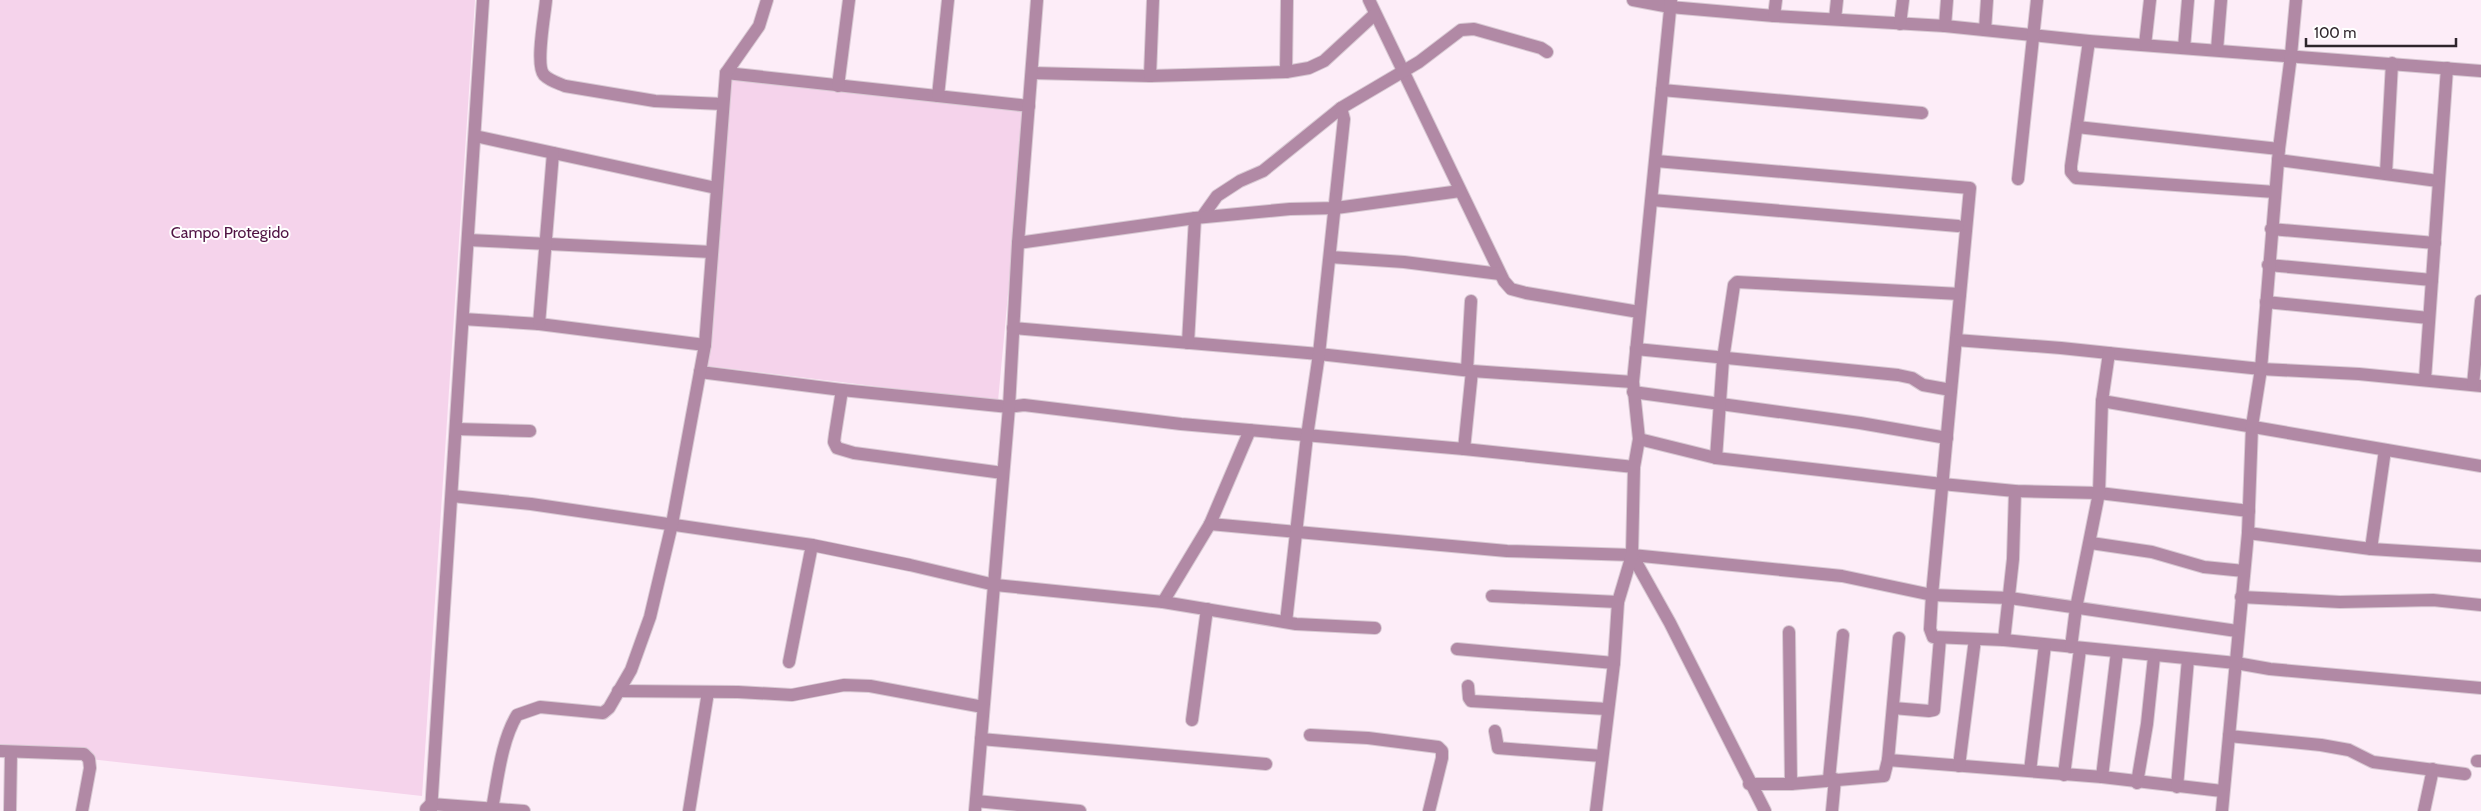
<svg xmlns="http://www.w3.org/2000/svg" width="2481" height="811" font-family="Cabin,sans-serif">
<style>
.green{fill:#f5d3eb}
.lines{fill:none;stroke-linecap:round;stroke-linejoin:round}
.minor-casing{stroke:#d8c9d3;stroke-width:14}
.minor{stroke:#b189a5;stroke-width:12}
.labels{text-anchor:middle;stroke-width:4;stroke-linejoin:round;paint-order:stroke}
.park-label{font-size:16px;fill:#511444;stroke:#fff}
</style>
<rect width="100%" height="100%" fill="#fdedf8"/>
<g class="green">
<path d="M0,0H475L422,796L0,749Z"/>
<path d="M730,71L1026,102L998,401L700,365Z"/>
</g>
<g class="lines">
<defs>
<g id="minor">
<path d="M546,0C545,14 535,65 544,75C550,81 558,83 565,86L655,101L723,104"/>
<path d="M1369,0L1504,281L1511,289L1526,293L1639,312"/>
<path d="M1633,0L1670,7L1774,16L1945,26L2089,41L2481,71"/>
<path d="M1774,16L1776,0"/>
<path d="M1835,19L1837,0"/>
<path d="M1900,24L1903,0"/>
<path d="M1945,26L1947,0"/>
<path d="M1985,30L1987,0"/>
<path d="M2089,41L2071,166V172L2076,178L2275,192"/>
<path d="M2145,45L2150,0"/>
<path d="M2184,48L2188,0"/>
<path d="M2217,50L2221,0"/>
<path d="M1286,72L1287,0"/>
<path d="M726,73L1029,106"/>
<path d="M1032,73L1150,76L1286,72L1309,68L1324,61L1374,15"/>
<path d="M1150,76L1153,0"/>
<path d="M838,86L849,0"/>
<path d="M1662,90L1922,113"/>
<path d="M938,96L948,0"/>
<path d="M2077,127L2279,149"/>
<path d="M475,136L716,188"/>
<path d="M2278,160L2438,181"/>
<path d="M1656,161L1970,188L1932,595L1930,629L1933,637L2004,640L2236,663L2270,669L2481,688"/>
<path d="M2386,173L2392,63"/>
<path d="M2018,179L2037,0"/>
<path d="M1652,200L1958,226"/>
<path d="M1202,217L1217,196L1240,181L1263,171L1341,108L1419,62L1461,30L1474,29L1541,48L1547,52"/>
<path d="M2271,229L2435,243"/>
<path d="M468,240L712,252"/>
<path d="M1018,243L1195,218L1290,209L1336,208L1460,191"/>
<path d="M1330,257L1404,262L1500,274"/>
<path d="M2268,265L2432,280"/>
<path d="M2266,302L2429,318"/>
<path d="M463,319L539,324L705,345"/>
<path d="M539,324L553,153"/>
<path d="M1013,328L1319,354L1472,371L1633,382"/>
<path d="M1956,340L2061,348L2261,369L2359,374L2481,386"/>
<path d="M1188,343L1195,218"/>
<path d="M1636,349L1898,375L1912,378L1923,385L1951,390"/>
<path d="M1467,370L1471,301"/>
<path d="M700,372L842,390L1009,407L1024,405L1181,424L1464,449L1634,467"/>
<path d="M2425,379L2447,68"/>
<path d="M2473,385L2481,301"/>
<path d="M842,390L835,434L834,442L837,448L854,453L1003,473"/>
<path d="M1633,392L1860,423L1947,438"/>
<path d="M2102,401L2481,466"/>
<path d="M456,429L530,431"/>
<path d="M1639,439L1716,458L1942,484L2015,491L2099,493L2249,511"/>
<path d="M1464,449L1472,371"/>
<path d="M1716,458L1723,359L1734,285L1737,282L1960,294"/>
<path d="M452,496L531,504L812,545L910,565L995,585L1163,602L1210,524L1250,430"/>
<path d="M1210,524L1507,551L1632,555L1842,576L1932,595L2010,598L2237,631"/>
<path d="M2248,533L2371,549L2481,556"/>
<path d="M2091,543L2152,552L2204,567L2244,571"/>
<path d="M2371,549L2385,450"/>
<path d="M1632,555L1670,623L1765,811"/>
<path d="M1492,596L1618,602"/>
<path d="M2241,597L2340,602L2433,600L2481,605"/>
<path d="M1163,602L1296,624L1375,628"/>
<path d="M1286,622L1307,436L1319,354L1344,119L1341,108"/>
<path d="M1789,632L1791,784"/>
<path d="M2004,640L2013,559L2015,491"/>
<path d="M2071,647L2076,608L2099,493L2102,401L2109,353"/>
<path d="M1457,649L1614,663"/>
<path d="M789,662L812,545"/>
<path d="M1468,686L1469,698L1471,701L1607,709"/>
<path d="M618,691L738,692L792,695L844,685L870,686L983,707"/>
<path d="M1893,708L1929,711L1934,710L1940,638"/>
<path d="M1192,720L1207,609"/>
<path d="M1495,731L1498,748L1602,756"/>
<path d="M1310,735L1368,738L1438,747L1442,751V758L1429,811"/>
<path d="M2229,736L2321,745L2349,750L2373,762L2465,774"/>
<path d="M981,739L1266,764"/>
<path d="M0,751L84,754L89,759L90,768L82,811"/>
<path d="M1888,760L2102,777L2222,791"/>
<path d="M2477,761H2481"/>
<path d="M1959,766L1975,639"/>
<path d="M2030,771L2045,645"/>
<path d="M2064,775L2080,649"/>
<path d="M2102,777L2117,652"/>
<path d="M1829,779L1843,635"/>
<path d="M2137,783L2147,724L2154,657"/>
<path d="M1749,784H1791L1884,776L1888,760L1899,638"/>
<path d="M2177,787L2188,659"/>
<path d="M976,801L1080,811"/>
<path d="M426,809L431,804L524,811"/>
<path d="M492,809C498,778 501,742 517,715L540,707L603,713L609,708L631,670L650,617L672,524L705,345L726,73L759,26L767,0"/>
<path d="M10,811L11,752"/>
<path d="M431,811L483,0"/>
<path d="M689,811L708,692"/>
<path d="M975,811L1009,407L1018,243L1037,0"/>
<path d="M1596,811L1614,663L1618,602L1632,555L1634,467L1639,439L1633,382L1671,0"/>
<path d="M1832,811L1835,779"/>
<path d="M2222,811L2248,533L2252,426L2261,369L2279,149L2291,55L2296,0"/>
<path d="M2424,811L2433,769"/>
</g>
</defs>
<use href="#minor" class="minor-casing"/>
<use href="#minor" class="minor"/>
</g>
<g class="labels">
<g class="park-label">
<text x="230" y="238">Campo Protegido</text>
</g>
</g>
<path d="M2306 38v8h150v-8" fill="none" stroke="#2f252c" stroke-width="2.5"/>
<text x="2314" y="38" font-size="15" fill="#2f252c" stroke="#ffffff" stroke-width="4" paint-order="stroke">100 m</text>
</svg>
